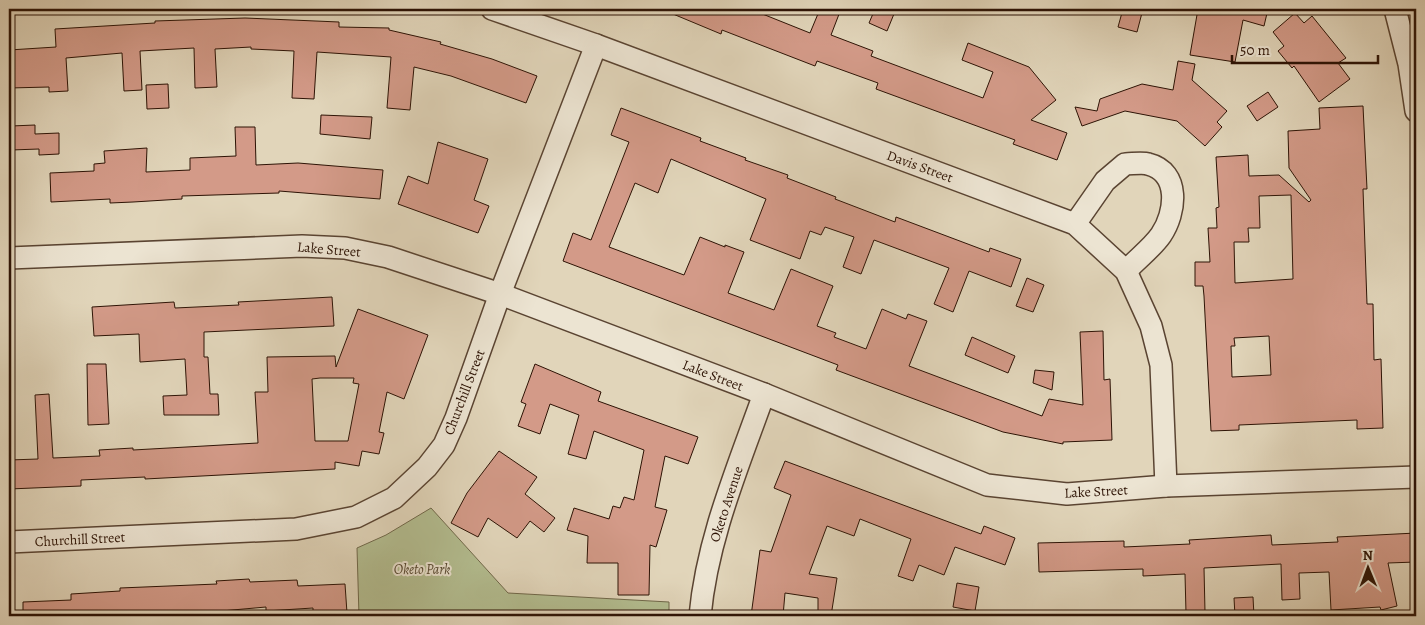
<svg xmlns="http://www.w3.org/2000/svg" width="1425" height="625" font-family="Alegreya,serif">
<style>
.green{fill:#b3bd90;stroke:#70684a}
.building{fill:#d39a88;stroke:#2d1305;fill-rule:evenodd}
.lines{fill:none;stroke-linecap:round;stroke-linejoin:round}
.street-casing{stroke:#5a4432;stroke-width:24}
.street{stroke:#ece4d2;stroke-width:21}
.labels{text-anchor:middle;stroke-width:4;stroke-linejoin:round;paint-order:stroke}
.street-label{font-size:14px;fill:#2d1305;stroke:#ece4d2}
.park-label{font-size:14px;font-style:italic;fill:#55462f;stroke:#ece4d2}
</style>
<rect width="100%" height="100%" fill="#e1d5ba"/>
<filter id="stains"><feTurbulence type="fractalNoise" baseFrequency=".004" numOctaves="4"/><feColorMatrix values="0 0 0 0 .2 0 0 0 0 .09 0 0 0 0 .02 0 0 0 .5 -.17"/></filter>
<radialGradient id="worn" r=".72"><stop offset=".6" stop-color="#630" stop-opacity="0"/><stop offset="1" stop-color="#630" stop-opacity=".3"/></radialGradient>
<path class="green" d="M431,508L508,593L669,602V616H359L357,548L386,535Z"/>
<g class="building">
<path d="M661,9H750L810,33L820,9H841L831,35L873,51L871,56L983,98L993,72L962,60L968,43L1029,67L1056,100L1031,120L1067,133L1057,160L1013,144L1015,140L876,89L878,83L817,61L815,66L722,30L721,34Z"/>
<path d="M875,9H896L887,31L869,23Z"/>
<path d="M1123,9H1143L1137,32L1118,27Z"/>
<path d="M1198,9H1268L1264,26L1243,20L1235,62L1190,55Z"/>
<path d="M1295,13L1304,23L1312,16L1346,58L1338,63L1350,79L1319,102L1294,66L1292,68L1278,51L1284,46L1273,32Z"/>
<path d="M245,18L339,22V27L389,28V30L441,42L440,44L492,59L537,76L526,103L451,76L414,67L410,110L387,108L391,57L317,52L314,99L292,98L294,51L251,49V47L215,49L217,87L195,88L194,48L140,51L142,90L124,91L122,53L66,58L68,91L49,92V87L9,88V50L56,47L55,29L155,23V21Z"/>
<path d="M1178,61L1195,64L1192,80L1227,111L1217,122L1222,127L1205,146L1177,121L1125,111L1082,126L1075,107L1097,111L1100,99L1142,84L1173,90Z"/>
<path d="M168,84L169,108L147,109L146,85Z"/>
<path d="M1268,92L1278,107L1257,121L1247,106Z"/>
<path d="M1363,106L1367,189H1363L1367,304H1373L1374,360L1381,359L1383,428L1357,429V420L1239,425V430L1211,431L1204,296L1203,286H1195V262H1210L1208,228H1217L1216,208L1219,207L1216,157L1248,155L1249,176L1279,175L1309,202L1311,200L1289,168L1288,131L1320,129L1319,108ZM1291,195L1293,279L1235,283L1234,242H1249L1248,228H1260L1259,196ZM1269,336L1271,375L1232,377L1231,346H1235L1234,338Z"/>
<path d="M621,108L701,138L700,141L746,158L745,160L788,175L787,178L836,197L835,199L895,222L896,217L989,252L990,248L1021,259L1011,287L969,271L953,312L934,304L949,268L874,240L861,274L843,267L854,237L825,227L821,235L810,231L800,259L750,240L766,199L671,159L658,193L635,183L609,247L684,275L700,237L725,247V245L744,252L728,293L774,310L791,269L833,286L817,326L836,333L834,337L866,349L882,309L906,319L908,314L927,321L909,366L1042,416L1049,399L1083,405L1080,332L1103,331L1104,380L1110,379L1112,440L1063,442V444L1003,432L836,370L838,365L563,261L573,233L591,240L629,142L611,135Z"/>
<path d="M321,115L372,117L370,139L320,134Z"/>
<path d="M35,125V134L59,133V154L39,155V149L11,150V126Z"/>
<path d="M235,127H255L256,165L298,163L383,170L380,199L279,191V193L182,196V199L133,202L110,203V199L51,202L50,173L94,171V164L105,163L104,151L147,148L146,172L190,170V158L236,156Z"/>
<path d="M438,142L488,159L474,200L489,206L478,233L398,204L408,176L428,184Z"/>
<path d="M1027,278L1044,285L1033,312L1016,306Z"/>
<path d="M332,297L334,326L204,332V357H208L210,394H218L219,415H164L163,396L187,395L185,359L140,362L139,334L94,336L92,307L174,302L175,308L239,305L238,302Z"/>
<path d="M358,309L428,335L404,399L387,392L379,432L384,433L379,454L362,451L359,466L335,462V469L145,479V477L81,480V486L9,489V460L38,459L35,395L49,394L53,458L100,456L99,450L133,448V450L258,443L255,392H268L267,357L335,356L336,367ZM320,378H354L353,383L359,384L348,441H315L312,379Z"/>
<path d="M972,337L1015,356L1008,373L965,355Z"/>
<path d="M87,364H106L109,424L88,425Z"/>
<path d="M535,364L601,392L598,401L698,437L688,464L665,456L655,507L667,510L656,547L650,545L649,595H618V563H587L588,536L567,530L574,508L609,519L613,506L620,508L624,497L634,500L644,450L594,431L586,459L568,454L579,415L550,404L540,434L518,426L526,404L521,402Z"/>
<path d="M1035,370L1054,372L1052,390L1033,383Z"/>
<path d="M499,451L537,477L525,494L555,518L544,532L530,521L517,538L488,518L478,537L451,523L467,493Z"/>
<path d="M785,461L981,534L984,526L1015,538L1005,565L955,547L944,575L919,565L913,581L898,576L911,539L860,519L854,536L827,526L809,574L837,578L831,616H818V598L785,593L783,616H751L760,550L771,552L791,495L774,488Z"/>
<path d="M1416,533V562L1388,563L1397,606L1381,610L1380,607L1331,610L1329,572L1299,573L1300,599L1282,600L1281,564L1204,568L1205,612L1186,613L1185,574L1143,576V569L1039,572L1038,543L1124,541V547L1190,544L1189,540L1271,535L1272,545L1338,542L1337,537Z"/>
<path d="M249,579L250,582L297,580L298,586L345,584L347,613L313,615V608L266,611V607L166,616H23V602L71,600V594L120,591V588L217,584L216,581Z"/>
<path d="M957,583L979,587L975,611L953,607Z"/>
<path d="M1253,597L1254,616H1235L1234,598Z"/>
</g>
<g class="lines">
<defs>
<g id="street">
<path d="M492,9L596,45L1075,224L1126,271L1151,326L1161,365L1166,486"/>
<path d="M1395,9L1409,64L1416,111"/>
<path d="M1075,224L1105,181L1125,164C1132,164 1142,162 1148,164C1181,172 1176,213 1161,235C1152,248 1137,259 1126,271"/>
<path d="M9,258L302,246L345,248L388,257L500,294L764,394L987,485L1067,494L1166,486L1416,477"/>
<path d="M9,542L296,529L356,517L394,498L427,467L444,445L456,418L500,294L596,45"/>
<path d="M700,616C707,539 738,467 764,394"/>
</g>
</defs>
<use href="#street" class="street-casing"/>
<use href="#street" class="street"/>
</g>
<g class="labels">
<g class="street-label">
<text transform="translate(920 166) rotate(20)" y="5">Davis Street</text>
<text transform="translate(329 249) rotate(5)" y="5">Lake Street</text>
<text transform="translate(713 375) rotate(21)" y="5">Lake Street</text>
<text transform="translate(464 392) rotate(-69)" y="5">Churchill Street</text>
<text transform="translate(1096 491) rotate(-3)" y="5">Lake Street</text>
<text transform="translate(726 504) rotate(-72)" y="5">Oketo Avenue</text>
<text transform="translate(80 539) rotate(-3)" y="5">Churchill Street</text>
</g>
<g class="park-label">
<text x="422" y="574">Oketo Park</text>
</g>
</g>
<rect width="1425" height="625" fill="none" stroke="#e1d5ba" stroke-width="30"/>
<rect x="10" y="10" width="1405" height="605" fill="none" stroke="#2d1305" stroke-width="2.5"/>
<rect x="15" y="15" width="1395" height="595" fill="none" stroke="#2d1305"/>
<g transform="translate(1368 568) rotate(359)" stroke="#ece4d2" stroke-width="4" paint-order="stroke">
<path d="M0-4L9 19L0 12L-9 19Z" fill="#2d1305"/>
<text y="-8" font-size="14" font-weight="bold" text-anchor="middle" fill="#2d1305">N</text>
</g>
<path d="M1232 55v8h146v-8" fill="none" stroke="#2d1305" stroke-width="2.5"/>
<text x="1240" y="55" font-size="15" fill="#2d1305" stroke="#ece4d2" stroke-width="4" paint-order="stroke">50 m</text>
<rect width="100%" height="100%" filter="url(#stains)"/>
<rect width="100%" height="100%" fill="url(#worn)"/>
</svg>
